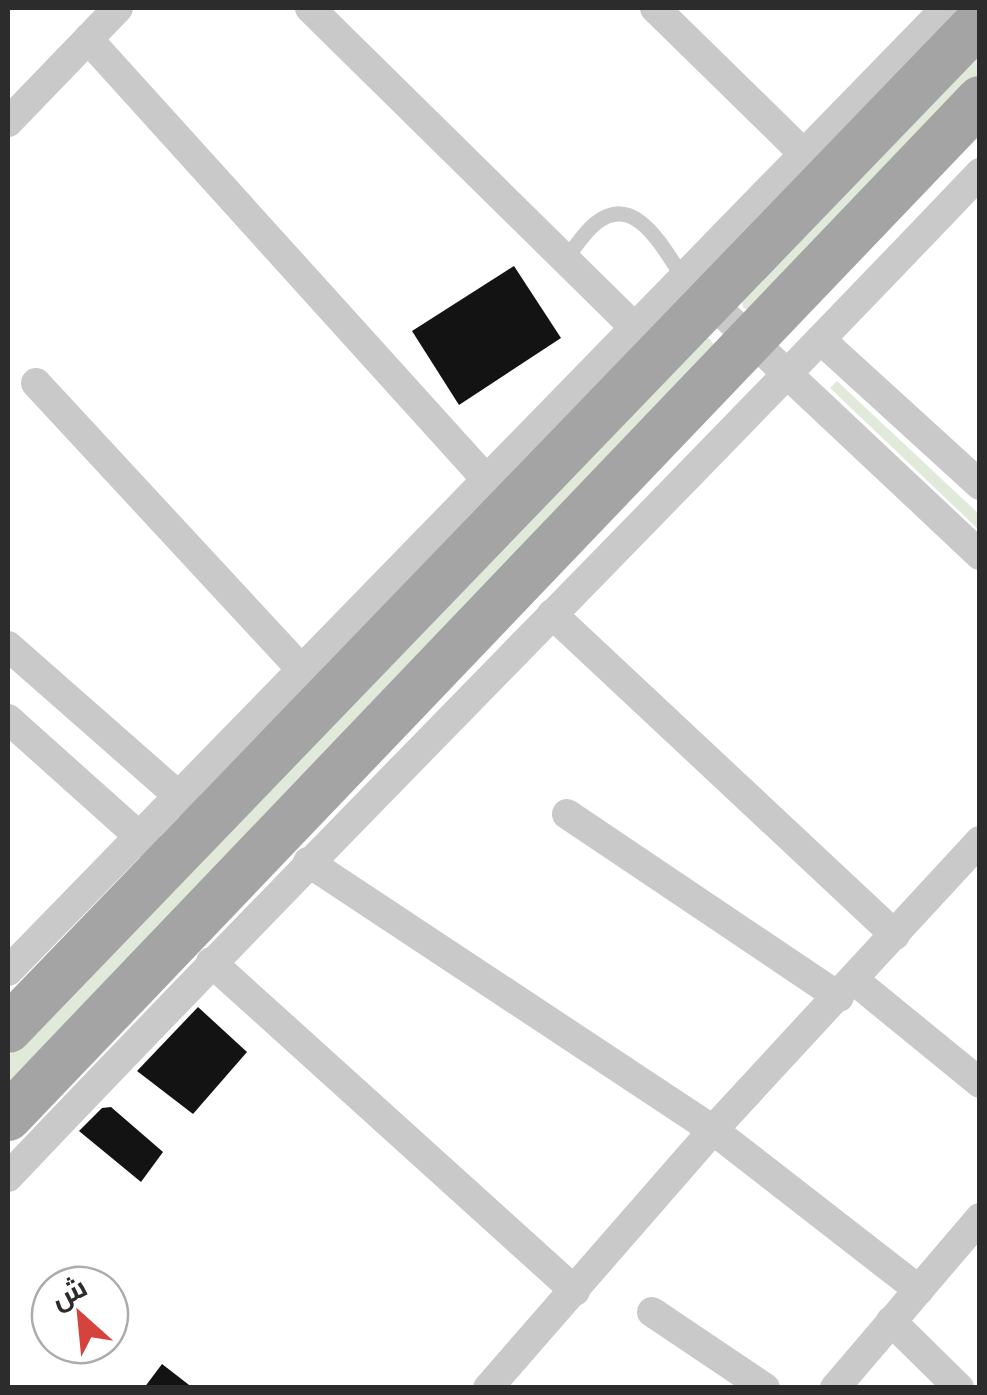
<svg xmlns="http://www.w3.org/2000/svg" width="987" height="1395" font-family="'Open Sans',Cairo,sans-serif">
<style>
.green{fill:#e1e9db}
.building{fill:#131313}
.lines{fill:none;stroke-linecap:round;stroke-linejoin:round}
.service{stroke:#c9c9c9;stroke-width:15}
.minor{stroke:#c9c9c9;stroke-width:30}
.primary{stroke:#a4a4a4;stroke-width:48}
</style>
<rect width="100%" height="100%" fill="#fff"/>
<g class="green">
<path d="M979,50V77L752,311L743,308L742,300Z"/>
<path d="M703,336L710,339L715,347L210,876L8,1082V1057Z"/>
<path d="M837,381L979,514V530L830,388Z"/>
</g>
<g class="building">
<path d="M514,266L561,338L459,405L412,331Z"/>
<path d="M198,1007L247,1052L193,1114L137,1071Z"/>
<path d="M111,1107L163,1152L141,1182L79,1131L102,1108Z"/>
<path d="M162,1364L193,1388H144Z"/>
</g>
<g class="lines">
<path class="service" d="M565,260C575,248 584,232 596,223C636,192 663,249 683,277"/>
<g class="minor">
<path d="M310,8L634,327"/>
<path d="M655,8L804,154"/>
<path d="M88,39L486,479"/>
<path d="M8,122L118,8"/>
<path d="M698,290L980,555"/>
<path d="M821,340L980,485"/>
<path d="M36,383L301,669"/>
<path d="M552,614L895,935"/>
<path d="M8,646L190,806"/>
<path d="M8,719L151,847"/>
<path d="M567,814L839,997"/>
<path d="M308,862L713,1130L919,1290"/>
<path d="M211,962L575,1291"/>
<path d="M8,971L946,8"/>
<path d="M854,980L980,1083"/>
<path d="M8,1177C328,839 659,511 980,173"/>
<path d="M652,1312L765,1388"/>
<path d="M891,1321L959,1388"/>
<path d="M488,1388L713,1130L980,841"/>
<path d="M835,1388L980,1218"/>
</g>
<g class="primary">
<path d="M8,1029L980,21"/>
<path d="M8,1117L980,100"/>
</g>
</g>
<rect width="987" height="1395" fill="none" stroke="#2c2c2c" stroke-width="20"/>
<g transform="translate(80 1315) rotate(333)"><circle r="48" fill="#ffffff" stroke="#ababab" stroke-width="2.5"/>
<path d="M0-8L18 38L0 25L-18 38Z" fill="#d6433c"/>
<text y="-15" font-size="28" font-weight="bold" text-anchor="middle" fill="#2c2c2c">ش</text>
</g>
</svg>
